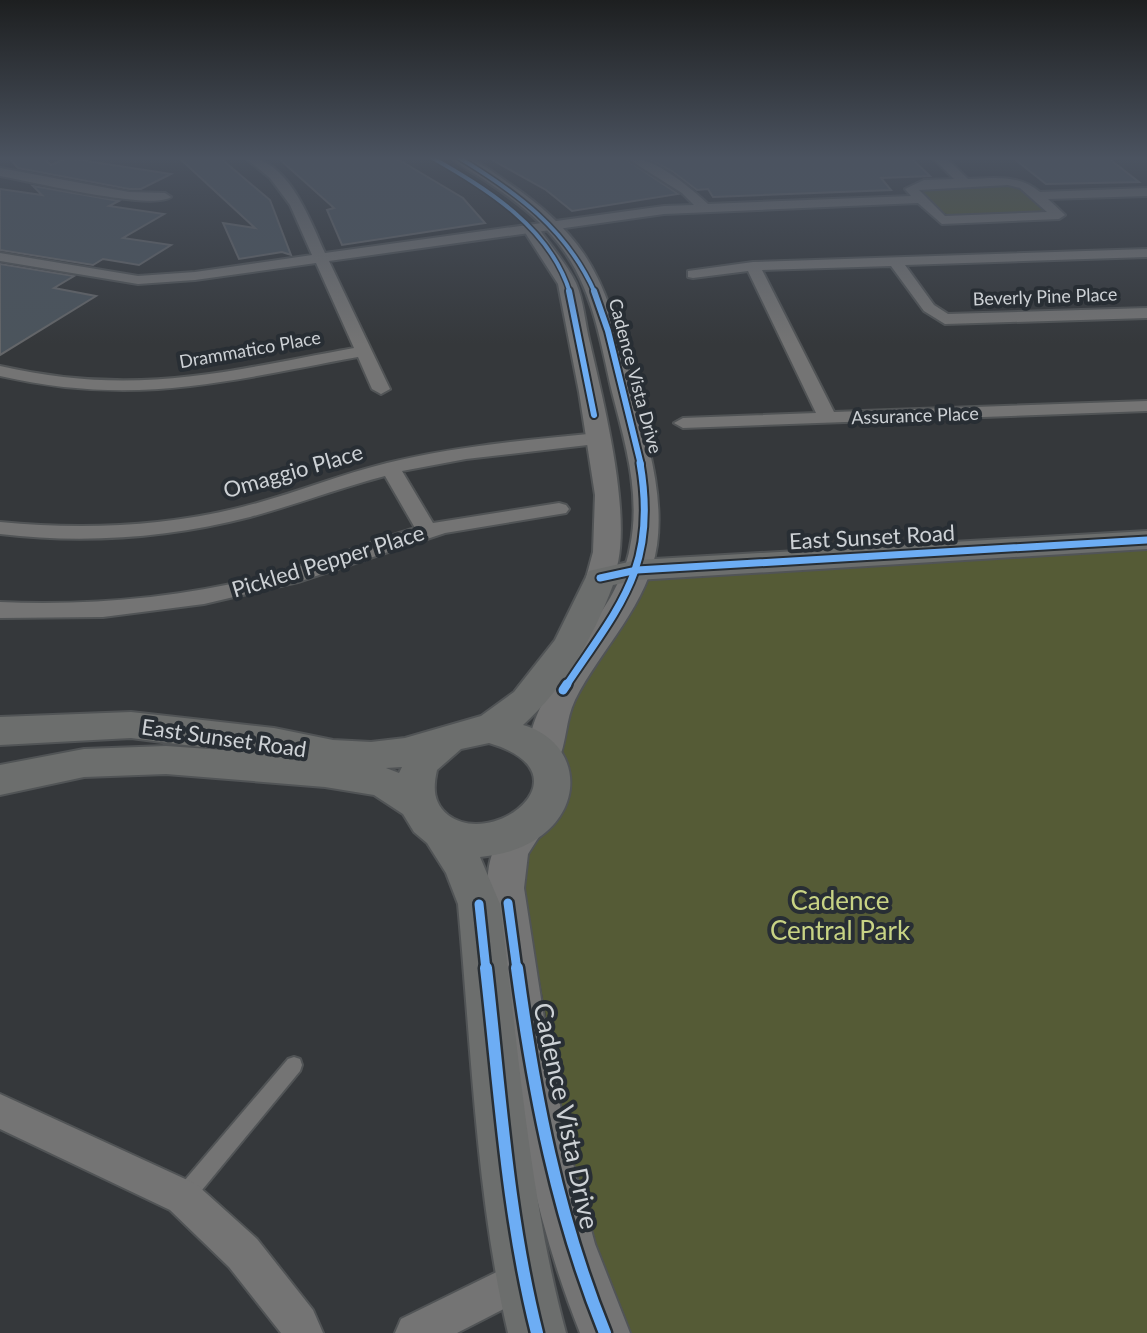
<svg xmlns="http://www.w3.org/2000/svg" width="1147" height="1333" font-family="Lato,sans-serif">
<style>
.green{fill:#555b36}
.building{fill:#4b545c;stroke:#646669;stroke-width:2}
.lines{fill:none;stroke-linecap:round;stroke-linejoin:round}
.service-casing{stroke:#515456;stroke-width:4}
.minor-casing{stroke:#515456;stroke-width:4}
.tertiary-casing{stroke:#515456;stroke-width:4}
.secondary-casing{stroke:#515456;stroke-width:4}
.service{fill:#747474;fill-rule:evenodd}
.minor{fill:#747474;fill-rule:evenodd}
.tertiary{fill:#747474;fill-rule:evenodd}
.secondary{fill:#6c6e6d;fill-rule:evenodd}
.cycleway-far4-casing{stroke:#282e34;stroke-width:7}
.cycleway-far3-casing{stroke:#282e34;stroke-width:10}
.cycleway-far2-casing{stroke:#282e34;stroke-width:11}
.cycleway-far1-casing{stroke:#282e34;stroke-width:14}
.cycleway-casing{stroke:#282e34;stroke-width:17}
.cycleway-far4{stroke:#6dadf4;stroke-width:4}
.cycleway-far3{stroke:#6dadf4;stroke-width:6}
.cycleway-far2{stroke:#6dadf4;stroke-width:7}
.cycleway-far1{stroke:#6dadf4;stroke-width:9}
.cycleway{stroke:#6dadf4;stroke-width:12}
.labels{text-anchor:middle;stroke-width:8;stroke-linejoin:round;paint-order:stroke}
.far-street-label{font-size:18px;fill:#cdd1d5;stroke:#282e34}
.street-label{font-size:22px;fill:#cdd1d5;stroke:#282e34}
.near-park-label{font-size:26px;fill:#c8d384;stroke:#282e34}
.near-street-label{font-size:26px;fill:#cdd1d5;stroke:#282e34}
</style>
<rect width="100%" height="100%" fill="#35383b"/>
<g class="green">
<path d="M1012,184C1021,188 1040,203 1043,212L951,216L940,211L921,189Z"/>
<path d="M1147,549V1333H631L599,1259L572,1161L519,865L561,715L639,578Z"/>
</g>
<g class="building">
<path d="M8,157H43L51,165L67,158L171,174L141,189H129L18,168Z"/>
<path d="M178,157H219L270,200L291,255L282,252L239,259L223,223L255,228Z"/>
<path d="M277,157H394L463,198L485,223L342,245L327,210L334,208Z"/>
<path d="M487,157H622L678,194L572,211L546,190Z"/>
<path d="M644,157H910L930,176L881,178L891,190L713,197L708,189L697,190L672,171Z"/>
<path d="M1012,157H1107L1139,182L1046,184Z"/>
<path d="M33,186L119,201L109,206L164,214L123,238L171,245L139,265L103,259L93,265L0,250V189L42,195Z"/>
<path d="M0,264L74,276L54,288L96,296L0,355Z"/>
</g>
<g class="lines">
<defs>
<path id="service" d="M294,1057L300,1059L302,1065L300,1071L193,1201L186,1203L179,1201L177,1194L179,1187L288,1059Z"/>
<g id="minor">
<path d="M244,157C288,157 310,220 325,253L664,206L694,205L682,193L625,157C655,157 687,185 708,204L911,196L905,189L924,180L954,179L932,157H945L968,179C994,178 1018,174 1040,192L1147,188V196L1048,199L1065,215L1059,219L942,224L918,203L664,214L329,261L390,389L381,394L372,389L358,357C226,381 136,407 0,376V366C134,397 223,372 354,348L316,263L195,280L138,284L0,261V253L138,276L195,272L312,255L290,205L270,178ZM1008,185L1020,188L1047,212L945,216L919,190Z"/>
<path d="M0,168L129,192L165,193L171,197C152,211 29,181 0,176Z"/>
<path d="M1147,249V257L905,265L934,305L948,314L1147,308V318L945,324L924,311L891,266L762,270L834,412L1147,401V411L683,428L674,423L683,418L816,413L748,271L693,278L688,277V271L753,262Z"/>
<path d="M598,433L607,439L605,443L466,459L402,471L433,523L559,503L566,505L569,509L566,513L445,533L298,582L204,604L103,617L0,618V602C95,606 189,597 280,572C326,560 370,542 415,528L385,476C339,488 295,505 250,517C168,538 84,544 0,534V522C81,530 162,527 242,507C291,495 338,475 387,463C456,446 527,440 598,433Z"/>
<path d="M0,1094L196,1184L257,1239L313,1310L323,1333H281L229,1267L170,1210L0,1129Z"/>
<path d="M523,1259L537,1264L542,1278L537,1292L457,1333H395L401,1319Z"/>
</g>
<g id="tertiary">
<path d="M451,157C476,157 490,170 510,184C538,203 565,226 584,254C611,295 621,344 634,390C647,441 664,492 657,545C649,604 601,648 575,700C565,720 567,744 557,763L545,767L533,763C512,723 590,633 610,598C619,582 627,565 630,547C641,495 625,442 612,392C601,345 594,295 566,254C546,224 516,201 486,181C474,173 461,167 451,157Z"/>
<path d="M532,226L538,227C550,245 567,264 576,283C584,301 585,324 590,343C602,396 639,538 610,584L600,587L590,584L586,578L593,552L595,495L579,392L558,284L524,231Z"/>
<path d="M530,810L542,814L547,824L528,854L524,888L549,1051L569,1149L595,1244L630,1333H580C533,1216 512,1094 497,970C493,937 483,900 489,866C493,844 508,817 530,810Z"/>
</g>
<path id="secondary" d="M1147,531V549L637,580L613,585C593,638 565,687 523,725C579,741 587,805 538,838C520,850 501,855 480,857L500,904C518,1044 529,1197 566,1333H508C476,1197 471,1044 458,904L446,873L427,843L414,832L403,814L374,795L325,787L166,774L84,777L0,795V765L84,749L166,746L224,750L131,738L0,745V717L131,712L274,728L333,740L371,742L405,738L481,716L514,692L555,640L589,571L637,560ZM489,743C591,773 494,850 448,815C433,803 433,788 437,770L461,749ZM402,767L399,773L386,768Z"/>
</defs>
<use href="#service" class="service-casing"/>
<use href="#minor" class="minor-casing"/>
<use href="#tertiary" class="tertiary-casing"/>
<use href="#secondary" class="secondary-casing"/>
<use href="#service" class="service"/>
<use href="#minor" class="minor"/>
<use href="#tertiary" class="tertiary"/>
<use href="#secondary" class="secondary"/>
<defs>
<g id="cycleway-far4">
<path d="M431,157C487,189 550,227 570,293"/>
<path d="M458,157C516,192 567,229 595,293"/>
</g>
<g id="cycleway-far3">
<path d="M569,291L594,415"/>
<path d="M594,291L608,331L641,465"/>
</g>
<g id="cycleway-far2">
<path d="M600,578L637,570L1147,540"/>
<path d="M566,686C620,605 658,567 640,463"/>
</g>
<g id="cycleway-far1">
<path d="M563,690L567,684"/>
<path d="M508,903L517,970"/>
<path d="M479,904L486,970"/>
</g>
<g id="cycleway">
<path d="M486,968C500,1090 507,1214 537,1333"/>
<path d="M517,968C534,1094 557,1215 605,1333"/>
</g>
</defs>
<use href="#cycleway-far4" class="cycleway-far4-casing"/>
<use href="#cycleway-far3" class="cycleway-far3-casing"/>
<use href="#cycleway-far2" class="cycleway-far2-casing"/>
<use href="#cycleway-far1" class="cycleway-far1-casing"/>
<use href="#cycleway" class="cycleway-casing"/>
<use href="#cycleway-far4" class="cycleway-far4"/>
<use href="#cycleway-far3" class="cycleway-far3"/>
<use href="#cycleway-far2" class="cycleway-far2"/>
<use href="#cycleway-far1" class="cycleway-far1"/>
<use href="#cycleway" class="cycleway"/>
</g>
<linearGradient id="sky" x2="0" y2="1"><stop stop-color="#1d1f20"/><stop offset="0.46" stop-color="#4b5360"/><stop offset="1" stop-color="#4b5360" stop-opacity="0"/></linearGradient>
<rect width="1147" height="344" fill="url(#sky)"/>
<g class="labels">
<g class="far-street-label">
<text transform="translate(1045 297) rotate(-2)" y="6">Beverly Pine Place</text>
<text transform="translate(250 350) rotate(-10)" y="6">Drammatico Place</text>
<text transform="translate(635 376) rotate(75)" y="6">Cadence Vista Drive</text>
<text transform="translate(915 416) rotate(-2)" y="6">Assurance Place</text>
</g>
<g class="street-label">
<text transform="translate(293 471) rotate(-16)" y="8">Omaggio Place</text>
<text transform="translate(872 537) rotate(-3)" y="8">East Sunset Road</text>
<text transform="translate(328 561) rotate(-17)" y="8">Pickled Pepper Place</text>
<text transform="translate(224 738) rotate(8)" y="8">East Sunset Road</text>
</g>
<g class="near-park-label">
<text x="840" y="910">Cadence<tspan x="840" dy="30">Central Park</tspan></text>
</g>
<g class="near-street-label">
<text transform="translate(566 1116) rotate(78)" y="9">Cadence Vista Drive</text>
</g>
</g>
</svg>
